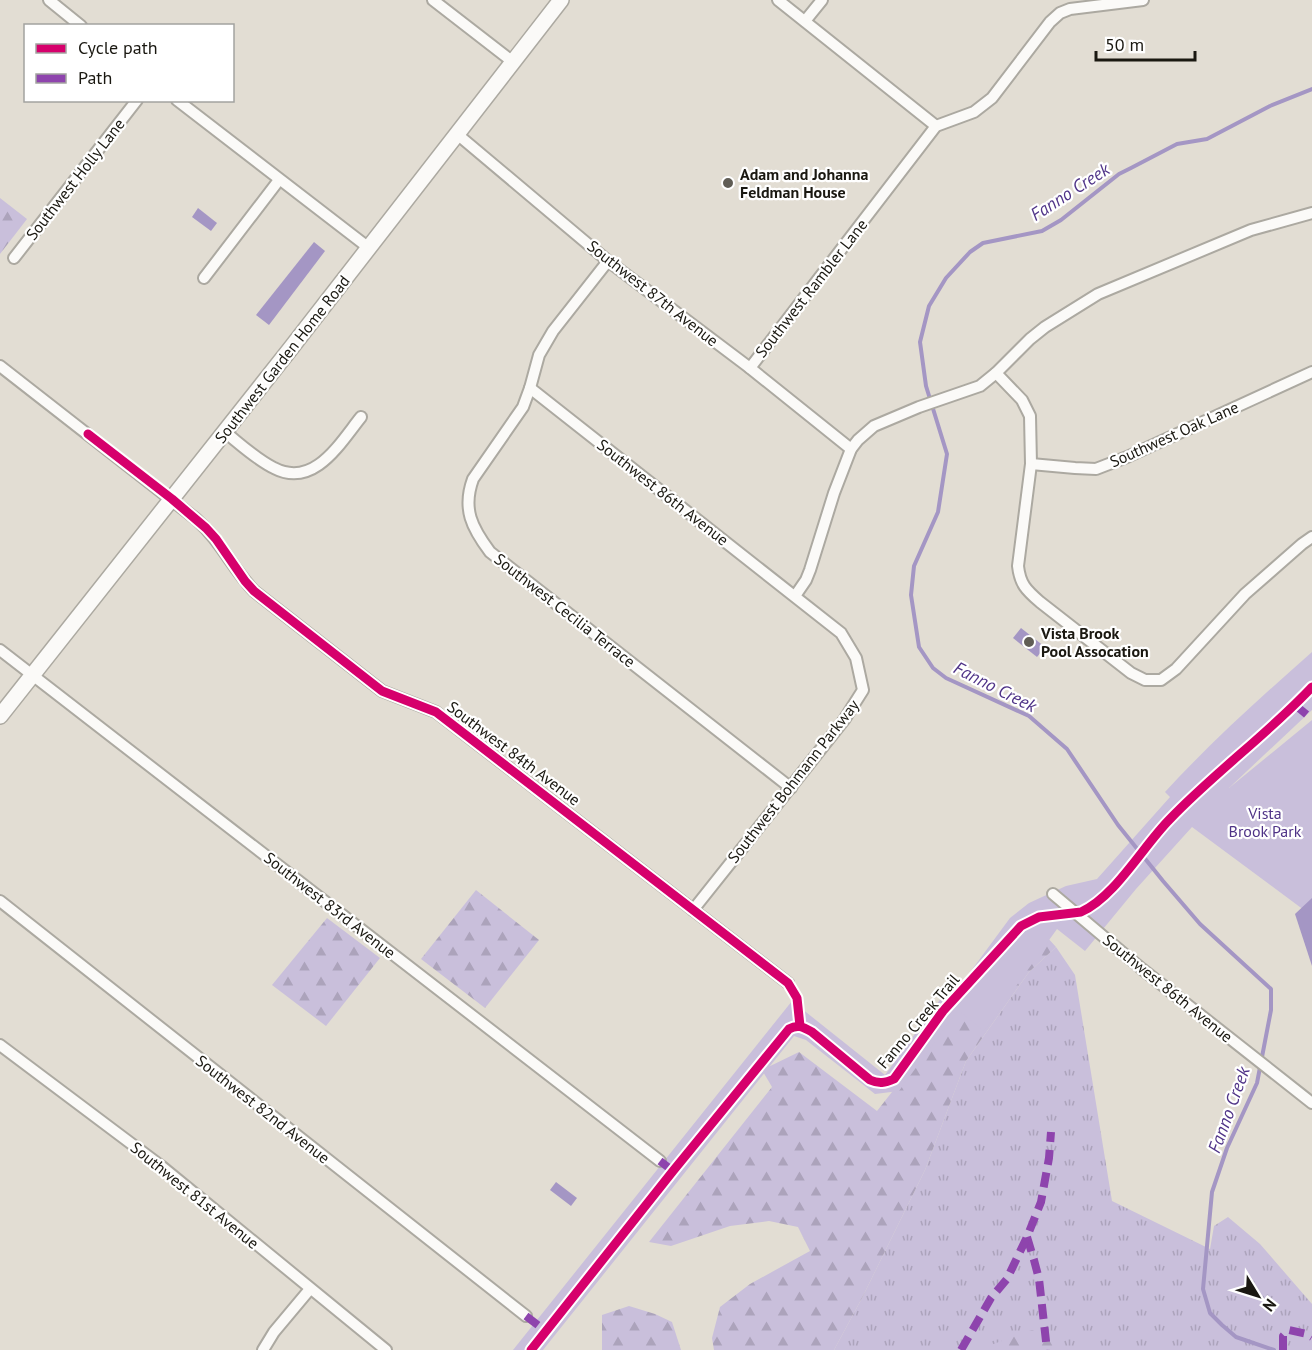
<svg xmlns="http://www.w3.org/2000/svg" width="1312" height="1350" font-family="'PT Sans',sans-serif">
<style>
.grass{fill:url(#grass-tufts)}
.forest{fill:url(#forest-firs)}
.green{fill:#c9bfdb}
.water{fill:#a496c4}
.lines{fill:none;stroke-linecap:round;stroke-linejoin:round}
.stream{stroke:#a496c4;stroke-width:4}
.street-casing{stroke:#aca9a1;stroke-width:14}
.secondary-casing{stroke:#aca9a1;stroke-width:18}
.street{stroke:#fbfaf8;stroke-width:10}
.secondary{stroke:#fbfaf8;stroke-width:15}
.quiet{stroke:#8e44ad;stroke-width:8;stroke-dasharray:15 8;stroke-linecap:butt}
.cycleway-casing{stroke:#fff;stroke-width:13}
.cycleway{stroke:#d6006c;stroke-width:9}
.poi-dot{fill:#605d55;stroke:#fff;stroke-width:2}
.labels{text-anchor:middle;stroke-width:4.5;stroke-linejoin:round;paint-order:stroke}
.poi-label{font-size:16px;font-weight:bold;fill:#1a1811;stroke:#fff;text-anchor:start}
.street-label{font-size:16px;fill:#1a1811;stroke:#fff}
.park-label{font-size:16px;fill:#4f3387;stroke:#fff}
.water-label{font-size:18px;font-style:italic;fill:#503488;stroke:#fff}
</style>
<defs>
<pattern id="grass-tufts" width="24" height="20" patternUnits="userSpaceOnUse" patternTransform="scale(1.5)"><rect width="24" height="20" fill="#c9bfdb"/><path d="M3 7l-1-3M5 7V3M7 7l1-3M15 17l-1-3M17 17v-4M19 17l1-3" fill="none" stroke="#aca3bb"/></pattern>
<pattern id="forest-firs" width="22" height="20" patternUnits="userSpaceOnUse" patternTransform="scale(1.5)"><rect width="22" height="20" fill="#c9bfdb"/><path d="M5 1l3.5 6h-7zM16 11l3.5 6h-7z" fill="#aca3bb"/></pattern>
</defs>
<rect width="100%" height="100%" fill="#e2ddd3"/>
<path class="grass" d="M1056,947L1075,975L1112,1201L1210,1249L1214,1226L1228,1217L1260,1244L1312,1304V1350H834L862,1298L925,1170L966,1061L1029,972Z"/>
<g class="forest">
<path d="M0,198L27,219L0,254Z"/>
<path d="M476,890L539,940L485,1008L421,959Z"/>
<path d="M327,918L380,958L326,1026L272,985Z"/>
<path d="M1037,926L1056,947L1029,972L966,1061L925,1170L862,1298L834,1350H714L712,1338L720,1307L750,1284L810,1251L798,1227L769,1221L730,1226L671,1246L649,1242L772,1087L762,1070L799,1052L877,1111L981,979Z"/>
<path d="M629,1306L655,1314L672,1322L681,1350H602V1315Z"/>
<path d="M1032,1330L1063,1343L1066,1350H977Z"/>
</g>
<path class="green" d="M1312,652V710L1264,755L1229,788L1312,720V916L1192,827L1136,889L1085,951L1057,929L984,1031L958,1010L899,1091L875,1094L806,1040L794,1036L543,1350H513L792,1001L885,1075L942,997L948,1002L1010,918L1029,903L1066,886L1097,879L1170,797L1165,792C1211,742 1261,697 1312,652Z"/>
<g class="water">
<path d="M198,208L217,223L211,231L192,217Z"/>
<path d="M314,242L325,251L269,325L256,315Z"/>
<path d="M1021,628L1045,647L1037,657L1013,638Z"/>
<path d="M1312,898V966L1295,914Z"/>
<path d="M556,1182L577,1198L571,1206L550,1190Z"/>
</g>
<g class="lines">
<path class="stream" d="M1274,1350L1236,1337L1222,1325L1210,1313L1203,1289L1212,1192L1227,1148L1257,1083L1271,1010V989L1200,924L1163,881L1118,825L1067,749L1029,716L946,678L933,668L919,647L911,595L914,566L938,512L947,454L926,386L920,342L929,306L946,278L970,252L983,243L1042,231L1061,220L1119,174L1131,168L1177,144L1207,139L1270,106L1312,89"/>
<defs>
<g id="street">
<path d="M49,0L81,26"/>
<path d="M433,0L513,62"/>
<path d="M778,0L936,126"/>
<path d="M805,21L822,0"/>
<path d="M177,100L369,248"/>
<path d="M457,134L608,261L750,368L851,449"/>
<path d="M14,258L137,100"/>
<path d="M608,261L553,331L539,355L530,388L523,407L473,479C462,509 472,528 490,552L791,788"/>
<path d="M204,278L279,180"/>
<path d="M0,366L196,519C221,541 232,568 254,591L382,691L436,712L788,983"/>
<path d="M750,368L936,126L974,112L992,98L1050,22L1060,13L1070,9L1143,0"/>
<path d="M996,373L1022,400L1030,416L1031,464L1018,566C1020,584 1026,590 1040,602L1131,673L1145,680H1161L1176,669L1245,594L1302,544L1312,537"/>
<path d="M530,388L841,633L856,658L863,690L844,720L693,910"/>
<path d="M225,432C240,444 257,460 274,468C314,489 340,443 361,417"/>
<path d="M1031,464L1075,468L1096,469L1127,457L1312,372"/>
<path d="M795,596L806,580L810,570L834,493L851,449L858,440L874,426L919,407L980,386L996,373L1030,339L1045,327L1098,294L1251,230L1312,213"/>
<path d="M0,650L660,1161"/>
<path d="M1053,894L1142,969L1312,1103"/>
<path d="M0,901L526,1316"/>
<path d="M0,1045L161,1166L386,1350"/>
<path d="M263,1350L274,1332L310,1289"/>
</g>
<path id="secondary" d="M0,716L291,348L561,0"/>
</defs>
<use href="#street" class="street-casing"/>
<use href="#secondary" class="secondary-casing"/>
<use href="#street" class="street"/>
<use href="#secondary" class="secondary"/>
<g class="quiet">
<path d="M1295,705L1312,719"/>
<path d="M660,1161L673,1171"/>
<path d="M1027,1237L1034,1260L1039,1279L1047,1350"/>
<path d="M526,1316L547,1332"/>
<path d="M961,1350L991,1298L1007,1279L1027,1237L1041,1202L1049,1158L1051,1132"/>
<path d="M1283,1350V1336L1289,1330L1307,1334L1312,1337"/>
</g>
<defs>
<g id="cycleway">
<path d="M88,434L172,499L206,528L216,539L245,581L254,591L382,691L436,712L788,983L797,998L800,1026"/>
<path d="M531,1350L673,1171L789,1029C798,1024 803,1027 812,1032L870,1080C879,1084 885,1083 894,1079L943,1011L1021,926L1039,917L1081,912C1115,897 1143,846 1170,819C1215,772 1268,734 1312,687"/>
</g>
</defs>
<use href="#cycleway" class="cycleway-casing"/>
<use href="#cycleway" class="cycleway"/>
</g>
<g class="poi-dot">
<circle cx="728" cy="183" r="6"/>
<circle cx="1029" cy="642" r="6"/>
</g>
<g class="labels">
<g class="poi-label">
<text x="740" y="180">Adam and Johanna<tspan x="740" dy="18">Feldman House</tspan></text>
<text x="1041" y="639">Vista Brook<tspan x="1041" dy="18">Pool Assocation</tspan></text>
</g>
<g class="street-label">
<text transform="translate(75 179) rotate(-52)" y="6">Southwest Holly Lane</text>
<text transform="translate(811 288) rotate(-52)" y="6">Southwest Rambler Lane</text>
<text transform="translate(653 293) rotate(38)" y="6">Southwest 87th Avenue</text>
<text transform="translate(282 359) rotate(-52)" y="6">Southwest Garden Home Road</text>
<text transform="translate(1174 434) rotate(-24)" y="6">Southwest Oak Lane</text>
<text transform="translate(663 492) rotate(38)" y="6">Southwest 86th Avenue</text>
<text transform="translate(565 610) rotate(38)" y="6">Southwest Cecilia Terrace</text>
<text transform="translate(514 753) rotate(37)" y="6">Southwest 84th Avenue</text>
<text transform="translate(793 781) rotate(-52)" y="6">Southwest Bohmann Parkway</text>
<text transform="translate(330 905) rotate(38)" y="6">Southwest 83rd Avenue</text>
<text transform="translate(1168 988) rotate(39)" y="6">Southwest 86th Avenue</text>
<text transform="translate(918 1021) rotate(-50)" y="6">Fanno Creek Trail</text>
<text transform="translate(263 1109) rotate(38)" y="6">Southwest 82nd Avenue</text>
<text transform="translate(195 1195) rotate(39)" y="6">Southwest 81st Avenue</text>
</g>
<g class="park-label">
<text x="1265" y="819">Vista<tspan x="1265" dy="18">Brook Park</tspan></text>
</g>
<g class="water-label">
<text transform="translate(1070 192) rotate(-33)" y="6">Fanno Creek</text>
<text transform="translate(995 687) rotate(27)" y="6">Fanno Creek</text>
<text transform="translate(1229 1110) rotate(-70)" y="6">Fanno Creek</text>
</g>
</g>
<rect x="24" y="24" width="210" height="78" fill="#ffffff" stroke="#a3a3a0" stroke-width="1.5"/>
<rect x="36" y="44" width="30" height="9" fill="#d6006c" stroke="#a3a3a0" stroke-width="1.5"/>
<text x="78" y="54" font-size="18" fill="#1a1811">Cycle path</text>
<rect x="36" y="74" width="30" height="9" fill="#8e44ad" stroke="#a3a3a0" stroke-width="1.5"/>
<text x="78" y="84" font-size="18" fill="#1a1811">Path</text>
<g transform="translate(1258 1296) rotate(128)" stroke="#ffffff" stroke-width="4.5" paint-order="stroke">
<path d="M0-4.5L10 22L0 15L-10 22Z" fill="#1a1811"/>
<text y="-9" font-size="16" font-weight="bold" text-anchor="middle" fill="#1a1811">N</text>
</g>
<path d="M1096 51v9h99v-9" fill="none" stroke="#1a1811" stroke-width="3"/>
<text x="1105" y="51" font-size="18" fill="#1a1811" stroke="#ffffff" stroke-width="4.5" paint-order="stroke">50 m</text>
</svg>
